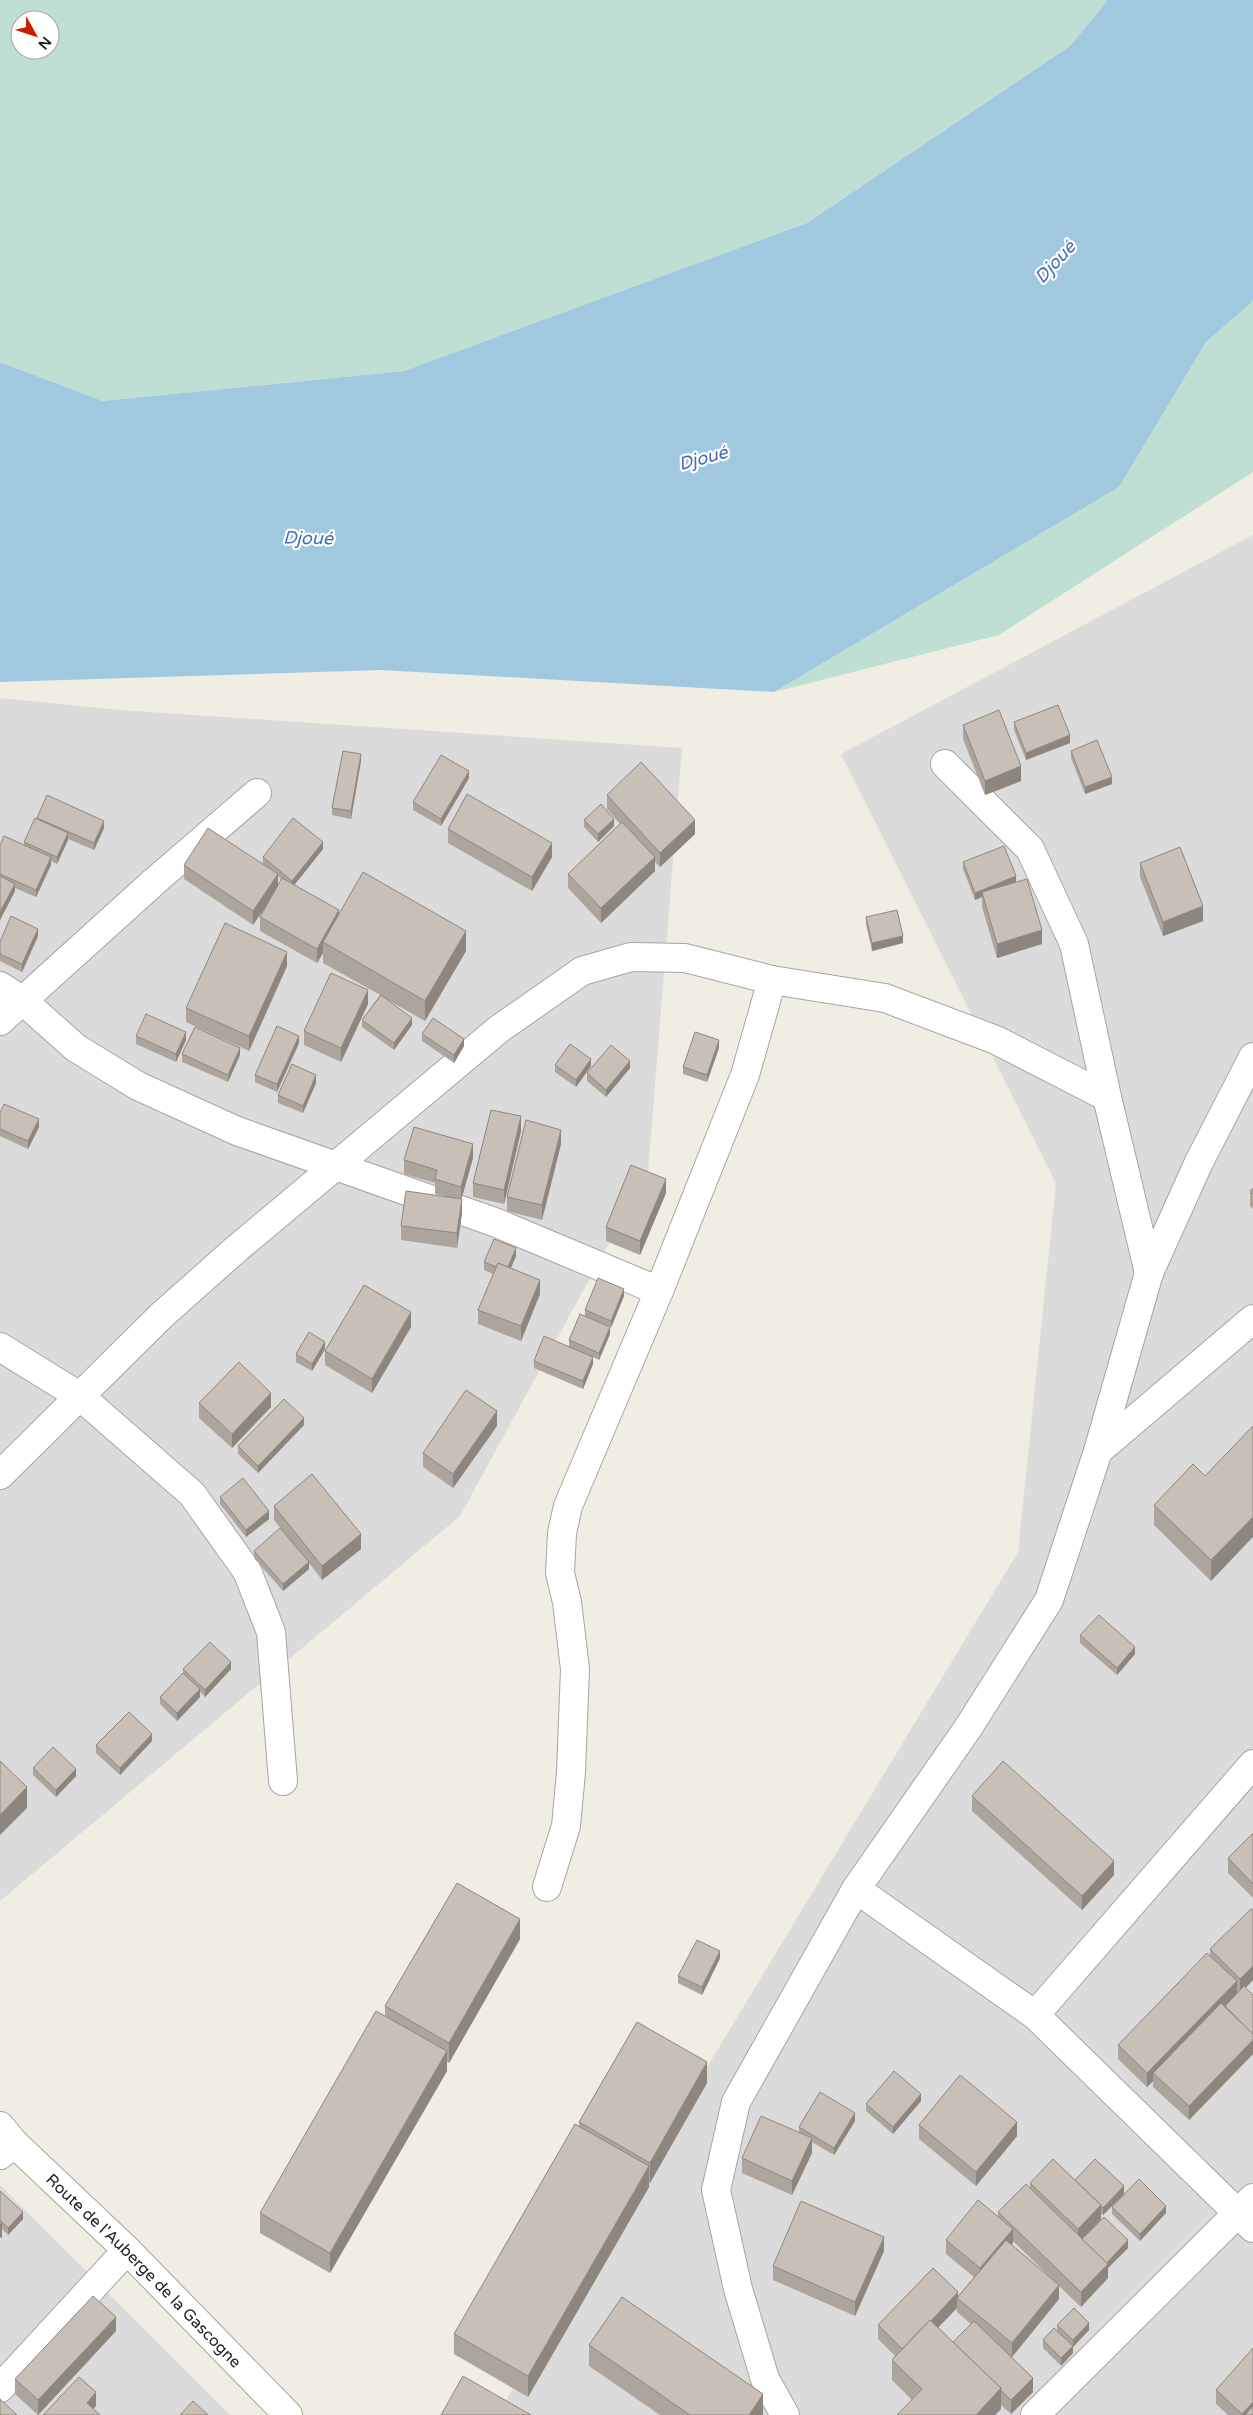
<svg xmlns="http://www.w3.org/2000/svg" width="1253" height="2415" font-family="'Varela Round',sans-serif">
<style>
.residential{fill:#dcdbdb}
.wetland{fill:#bfdfd5;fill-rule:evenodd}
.water{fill:#a0c9e0}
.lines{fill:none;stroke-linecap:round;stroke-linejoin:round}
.minor-casing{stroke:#a5a5a5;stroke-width:30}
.tertiary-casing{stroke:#a5a5a5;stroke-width:30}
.minor{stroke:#fff;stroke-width:28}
.tertiary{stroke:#fff;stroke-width:28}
.wall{fill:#aca59d;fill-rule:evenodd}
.shaded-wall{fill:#8c867f}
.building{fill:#c8c0b6;stroke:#8c867f}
.labels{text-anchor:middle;stroke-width:4.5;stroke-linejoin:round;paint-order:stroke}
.street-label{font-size:16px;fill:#1e1e1e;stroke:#fff}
.water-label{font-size:18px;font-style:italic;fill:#446cb4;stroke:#fff}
</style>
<rect width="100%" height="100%" fill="#f0ede3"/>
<g class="residential">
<path d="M1253,535V2415H497L1018,1552L1056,1183L841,754Z"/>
<path d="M0,698L120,710L682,748L648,1172L460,1516L0,1901Z"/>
<path d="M0,2185L230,2415H0Z"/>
</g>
<g class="wetland">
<path d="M0,0H1108L1070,46L807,223L404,371L101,401L0,362ZM20,20H50V50H20Z"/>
<path d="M1253,301V472L999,635L774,692L1119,487L1206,342Z"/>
</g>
<path class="water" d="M1108,0H1253V301L1206,342L1119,487L774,692L381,670L0,682V362L102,401L404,371L807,223L1070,46Z"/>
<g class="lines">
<defs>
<g id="minor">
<path d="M945,764L1030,849L1074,944L1107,1097L1149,1273"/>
<path d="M0,986L22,1000L76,1048L138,1086L237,1131L497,1223L659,1291"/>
<path d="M0,1021L156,880L257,793"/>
<path d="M0,1347L81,1397L192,1494L247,1571L271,1632L283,1781"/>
<path d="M1098,1451L1149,1273L1199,1162L1253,1057"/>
<path d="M0,1475L162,1315L234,1251L499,1029L582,971L631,957L685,958L772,980"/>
<path d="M547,1887L566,1826L571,1772L575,1669L567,1602L560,1573L562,1533L568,1506L659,1291L745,1075L772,980L885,998L996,1040L1107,1097"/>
<path d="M856,1889L1035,2015L1253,2228"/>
<path d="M1035,2015L1253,1764"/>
<path d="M0,2155L14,2143"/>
<path d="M0,2388L127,2250"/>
<path d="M785,2415L765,2379L738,2289L716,2190L736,2102L856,1889L968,1728L1049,1600L1098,1451L1253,1319"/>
<path d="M1035,2415L1253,2198"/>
</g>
<g id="tertiary">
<path id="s1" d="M0,2126L14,2143L127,2250L288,2415"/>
</g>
</defs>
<use href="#minor" class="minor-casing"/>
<use href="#tertiary" class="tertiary-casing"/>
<use href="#minor" class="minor"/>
<use href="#tertiary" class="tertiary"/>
</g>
<g class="wall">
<path d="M1014,722L1070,743L1026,760L1014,730Z"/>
<path d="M963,725L1021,781L985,795L963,739Z"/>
<path d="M1071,751L1112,784L1085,794L1071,758Z"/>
<path d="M361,761L351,819L332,815V808Z"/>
<path d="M469,778L441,826L413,810V802Z"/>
<path d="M607,795L695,834L660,867L655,862V871L601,923L568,888V874L620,824L607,809Z"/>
<path d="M37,818L104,828L94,850L68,839L57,864L51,861V865L36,897L15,888V891L0,920V845H24V842Z"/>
<path d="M584,820L614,826L598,842L584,827Z"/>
<path d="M448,829L552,857L532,891L448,843Z"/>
<path d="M323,849L294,885L339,914L466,951L425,1021L388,1000L412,1025L394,1050L362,1027V1020L380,995L323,963V953L317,963L260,931V917L266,906L253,925L184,879V865L263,864V857ZM278,876L281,879L278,885Z"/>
<path d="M963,862L1016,882L1042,944L997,958L982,907V897L975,900L963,869Z"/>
<path d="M1140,863L1203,921L1163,936L1140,877Z"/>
<path d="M866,917L903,943L872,951L866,924Z"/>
<path d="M38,936L22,972L0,961V942Z"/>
<path d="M287,966L249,1051L186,1022V1008Z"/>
<path d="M368,1004L341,1062L304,1045V1031Z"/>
<path d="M422,1034L464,1046L454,1063L422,1041Z"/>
<path d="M136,1036L186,1040L176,1062L136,1044Z"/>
<path d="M299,1043L277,1092L255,1082V1075Z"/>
<path d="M719,1048L707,1082L683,1074V1067Z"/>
<path d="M182,1054L240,1055L228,1082L182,1062Z"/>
<path d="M555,1065L591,1066L576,1087L555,1072Z"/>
<path d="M630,1068L606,1097L587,1081V1073Z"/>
<path d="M316,1083L303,1113L278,1103V1095Z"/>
<path d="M0,1113L39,1127L28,1149L0,1136Z"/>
<path d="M521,1131L504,1204L473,1197V1183Z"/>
<path d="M561,1144L542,1220L507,1211V1197Z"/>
<path d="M473,1158L461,1199L462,1213L457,1248L401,1240V1226L444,1196L435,1194V1183L404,1174V1160Z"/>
<path d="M1253,1188V1209L1250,1206V1191Z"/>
<path d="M666,1193L640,1255L606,1241V1227Z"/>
<path d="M516,1256L511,1268L540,1294L521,1341L478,1324V1310L493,1274L484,1270V1262Z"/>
<path d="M624,1296L610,1328V1334L599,1360L593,1357V1364L583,1389L534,1368V1361L569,1346V1340L585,1316V1310Z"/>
<path d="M411,1327L372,1393L325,1365V1351Z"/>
<path d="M325,1349L312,1371L296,1362V1354Z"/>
<path d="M199,1403L271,1407L232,1448L199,1418Z"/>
<path d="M304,1425L258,1473L238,1454V1446Z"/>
<path d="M497,1426L453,1488L423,1467V1453Z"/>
<path d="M1253,1426L1211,1581L1154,1525V1505L1205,1476Z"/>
<path d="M220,1497L269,1519L246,1537L220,1504Z"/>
<path d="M274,1506L361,1549L322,1580L309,1563V1569L283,1591L254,1558V1551L290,1540L274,1520Z"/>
<path d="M1080,1635L1135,1654L1117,1675L1080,1643Z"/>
<path d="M183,1669H231L205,1697L200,1692V1697L177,1721L160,1704V1697L183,1674Z"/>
<path d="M152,1741L120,1775L96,1753V1745Z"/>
<path d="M33,1768L76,1776L56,1797L33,1775Z"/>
<path d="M972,1796L1114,1875L1082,1910L972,1811Z"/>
<path d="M1253,1833V1898L1228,1873V1858Z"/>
<path d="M1253,1910V1980L1246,1988L1253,1995V2054L1189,2120L1153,2087V2081L1147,2087L1118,2059V2045L1210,1956V1949Z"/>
<path d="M520,1939L449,2063L447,2062V2071L330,2273L260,2233V2213L385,2016V2006Z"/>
<path d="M720,1958L702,1995L678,1983V1976Z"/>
<path d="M707,2083L650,2183H649V2187L528,2397L454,2354V2334L579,2126V2122Z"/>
<path d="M921,2101L893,2134L866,2111V2104Z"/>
<path d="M855,2121L834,2155L812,2142V2153L792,2195L742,2173V2158L799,2133V2127Z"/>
<path d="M919,2125L1017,2136L976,2186L919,2139Z"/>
<path d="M1075,2180L1124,2194L1103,2215L1101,2214V2219L1082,2239L1128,2248L1108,2268V2278L1081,2307L1059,2286V2299L1012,2357L1033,2392L1011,2414L1001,2405V2409L995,2415H897L912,2400L892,2380V2360L895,2356L878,2339V2325L958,2296L974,2277L946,2254V2240L998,2217V2212L1030,2189V2183ZM1013,2241L1054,2281L1012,2245L1013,2243ZM957,2308V2312L971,2324L953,2342L938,2327Z"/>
<path d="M0,2191L23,2219L8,2235L2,2229V2237L0,2238Z"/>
<path d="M1112,2207L1166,2213L1140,2241L1112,2214Z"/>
<path d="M884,2251L855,2316L773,2280V2266Z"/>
<path d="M1057,2325L1089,2330L1073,2347V2353L1061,2366L1043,2348V2340L1057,2330Z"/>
<path d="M116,2331L38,2415L15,2394V2379Z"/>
<path d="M589,2345L763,2415H660L589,2366Z"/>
<path d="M1216,2390L1253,2415H1228L1216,2404Z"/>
</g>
<g class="shaded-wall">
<path d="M1070,735V743L1026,760V753Z"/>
<path d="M361,754V761L351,819V811Z"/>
<path d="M1021,766V781L985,795V781Z"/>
<path d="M469,771V778L441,826V819Z"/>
<path d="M1112,777V784L1085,794V787Z"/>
<path d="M614,819V826L598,842V834Z"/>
<path d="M695,820V834L660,867V853Z"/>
<path d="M104,821V828L94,850V843Z"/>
<path d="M68,833V840L57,864V857Z"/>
<path d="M323,842V849L292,888V881Z"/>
<path d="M552,843V857L532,891V877Z"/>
<path d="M51,857V865L36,897V890Z"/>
<path d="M655,857V871L601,923V908Z"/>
<path d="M278,874V889L253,925V911Z"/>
<path d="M1016,876V883L982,892V897L975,900V893Z"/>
<path d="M15,884V891L0,920V912Z"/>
<path d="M1203,906V921L1163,936V922Z"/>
<path d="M339,910V924L323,942V953L317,963V949Z"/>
<path d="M38,929V936L22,972V964Z"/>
<path d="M1042,930V944L997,958V944Z"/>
<path d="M466,931V951L425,1021V1001Z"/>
<path d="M903,936V943L872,951V943Z"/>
<path d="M287,952V966L249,1051V1036Z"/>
<path d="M368,990V1004L341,1062V1048Z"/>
<path d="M412,1018V1025L394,1050V1043Z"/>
<path d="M186,1032V1040L176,1062V1054Z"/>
<path d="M299,1036V1043L277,1092V1084Z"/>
<path d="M464,1039V1046L454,1063V1055Z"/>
<path d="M719,1040V1048L707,1082V1075Z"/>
<path d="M240,1048V1055L228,1082V1075Z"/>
<path d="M591,1059V1066L576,1087V1080Z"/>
<path d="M630,1061V1068L606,1097V1090Z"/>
<path d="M316,1075V1083L303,1113V1106Z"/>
<path d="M521,1116V1131L504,1204V1190Z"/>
<path d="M39,1119V1127L28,1149V1141Z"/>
<path d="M561,1130V1144L542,1220V1205Z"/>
<path d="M473,1144V1158L461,1201V1187Z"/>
<path d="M666,1179V1193L640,1255V1241Z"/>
<path d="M462,1199V1213L457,1248V1233Z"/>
<path d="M516,1248V1256L506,1279V1272Z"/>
<path d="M540,1280V1294L521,1341V1326Z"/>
<path d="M624,1289V1296L611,1328V1321Z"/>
<path d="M411,1312V1327L372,1393V1379Z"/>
<path d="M610,1327V1334L599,1360V1353Z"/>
<path d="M325,1342V1349L312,1371V1364Z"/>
<path d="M593,1357V1364L583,1389V1381Z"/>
<path d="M271,1393V1407L232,1448V1434Z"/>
<path d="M497,1411V1426L453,1488V1474Z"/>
<path d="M304,1418V1425L258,1473V1466Z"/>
<path d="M269,1511V1519L246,1537V1530Z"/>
<path d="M1253,1517V1537L1211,1581V1560Z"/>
<path d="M361,1534V1549L322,1580V1566Z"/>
<path d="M309,1562V1569L283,1591V1584Z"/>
<path d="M1135,1647V1654L1117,1675V1668Z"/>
<path d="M231,1662V1669L205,1697V1690Z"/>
<path d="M200,1689V1697L177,1721V1713Z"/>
<path d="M152,1734V1741L120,1775V1768Z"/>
<path d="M76,1769V1776L56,1797V1790Z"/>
<path d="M27,1787V1808L0,1835V1815Z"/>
<path d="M1114,1861V1875L1082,1910V1896Z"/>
<path d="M520,1919V1939L449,2063V2043Z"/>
<path d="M720,1951V1958L702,1995V1987Z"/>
<path d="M1253,1966V1980L1240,1993V1979Z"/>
<path d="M1237,1981V1995L1153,2073V2081L1147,2087V2073Z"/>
<path d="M1253,2040V2054L1189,2120V2106Z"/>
<path d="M447,2051V2071L330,2273V2253Z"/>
<path d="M707,2062V2083L650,2183V2163Z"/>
<path d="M921,2094V2101L893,2134V2127Z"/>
<path d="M855,2113V2121L834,2155V2148Z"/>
<path d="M1017,2122V2136L976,2186V2172Z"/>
<path d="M812,2138V2153L792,2195V2181Z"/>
<path d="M649,2166V2187L528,2397V2376Z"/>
<path d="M1124,2186V2194L1103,2215V2208Z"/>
<path d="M1101,2205V2219L1078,2243V2229Z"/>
<path d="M1166,2206V2213L1140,2241V2234Z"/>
<path d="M23,2212V2219L8,2235V2228Z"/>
<path d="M2,2223V2237L0,2238V2224Z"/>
<path d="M1013,2229V2243L980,2282V2268Z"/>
<path d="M884,2237V2251L855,2316V2302Z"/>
<path d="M1128,2240V2248L1108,2268V2278L1081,2307V2292L1105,2264Z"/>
<path d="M1059,2285V2299L1012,2357V2343Z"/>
<path d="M958,2292V2299L957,2298V2308L903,2364V2350Z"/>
<path d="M116,2317V2331L38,2415V2400Z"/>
<path d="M1089,2323V2330L1073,2347V2353L1061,2366V2358L1073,2346V2340Z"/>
<path d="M1033,2378V2392L1011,2414V2400Z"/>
<path d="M1001,2388V2409L995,2415H976Z"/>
<path d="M96,2392V2406L89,2415L87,2403Z"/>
<path d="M763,2394V2415H749Z"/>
<path d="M1253,2402V2415H1242V2414Z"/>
</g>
<g class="building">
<path d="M1058,705L1070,735L1026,753L1014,722Z"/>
<path d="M999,710L1021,766L985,781L963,725Z"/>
<path d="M1097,740L1112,777L1085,787L1071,751Z"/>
<path d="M343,751L361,754L351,811L332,808Z"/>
<path d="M441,755L469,771L441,819L413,802Z"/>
<path d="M641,762L695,820L660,853L607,795Z"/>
<path d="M467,794L552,843L532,877L448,829Z"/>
<path d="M47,795L104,821L94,843L37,818Z"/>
<path d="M601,804L614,819L598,834L584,820Z"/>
<path d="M35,818L68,833L57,857L24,842Z"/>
<path d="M293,818L323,842L292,881L263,857Z"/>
<path d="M622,822L655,857L601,908L568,874Z"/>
<path d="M208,828L278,874L253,911L184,865Z"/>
<path d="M4,836L51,857L36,890L0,874V845Z"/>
<path d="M1004,846L1016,876L975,893L963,862Z"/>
<path d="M1180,847L1203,906L1163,922L1140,863Z"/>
<path d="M363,872L466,931L425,1001L323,942Z"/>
<path d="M0,876L15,884L0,912Z"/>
<path d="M282,878L339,910L317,949L260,917Z"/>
<path d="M1027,879L1042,930L997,944L982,892Z"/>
<path d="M897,910L903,936L872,943L866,917Z"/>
<path d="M11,916L38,929L22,964L0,954V942Z"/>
<path d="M225,923L287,952L249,1036L186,1008Z"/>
<path d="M331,973L368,990L341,1048L304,1031Z"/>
<path d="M381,995L412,1018L394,1043L362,1020Z"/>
<path d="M146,1014L186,1032L176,1054L136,1036Z"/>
<path d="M433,1018L464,1039L454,1055L422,1034Z"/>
<path d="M277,1026L299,1036L277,1084L255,1075Z"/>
<path d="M195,1027L240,1048L228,1075L182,1054Z"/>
<path d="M695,1032L719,1040L707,1075L683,1067Z"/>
<path d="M570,1044L591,1059L576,1080L555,1065Z"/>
<path d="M611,1045L630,1061L606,1090L587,1073Z"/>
<path d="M292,1064L316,1075L303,1106L278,1095Z"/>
<path d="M4,1104L39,1119L28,1141L0,1129V1113Z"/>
<path d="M491,1110L521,1116L504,1190L473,1183Z"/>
<path d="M526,1120L561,1130L542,1205L507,1197Z"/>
<path d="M414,1127L473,1144L461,1187L435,1179L437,1170L404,1160Z"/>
<path d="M631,1165L666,1179L640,1241L606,1227Z"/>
<path d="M1253,1188V1194L1250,1191Z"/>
<path d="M406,1191L462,1199L457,1233L401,1226Z"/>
<path d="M494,1239L516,1248L508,1267L498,1263L496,1267L484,1262Z"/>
<path d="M498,1263L540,1280L521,1326L478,1310Z"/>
<path d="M598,1278L624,1289L611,1321L585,1310Z"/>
<path d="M364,1285L411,1312L372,1379L325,1351Z"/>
<path d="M580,1314L610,1327L599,1353L569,1340Z"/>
<path d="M309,1332L325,1342L312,1364L296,1354Z"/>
<path d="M544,1336L593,1357L583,1381L534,1361Z"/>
<path d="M239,1362L271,1393L232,1434L199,1403Z"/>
<path d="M466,1390L497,1411L453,1474L423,1453Z"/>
<path d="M284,1399L304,1418L258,1466L238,1446Z"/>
<path d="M1253,1426V1517L1211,1560L1154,1505L1193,1464L1205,1476Z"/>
<path d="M312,1474L361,1534L322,1566L274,1506Z"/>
<path d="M243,1478L269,1511L246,1530L220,1497Z"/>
<path d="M280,1528L309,1562L283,1584L254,1551Z"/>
<path d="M1099,1615L1135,1647L1117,1668L1080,1635Z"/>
<path d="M210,1642L231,1662L205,1690L183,1669Z"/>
<path d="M183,1673L200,1689L177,1713L160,1697Z"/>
<path d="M129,1712L152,1734L120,1768L96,1745Z"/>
<path d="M53,1747L76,1769L56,1790L33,1768Z"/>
<path d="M0,1761L27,1787L0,1815Z"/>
<path d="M1003,1761L1114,1861L1082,1896L972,1796Z"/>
<path d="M1253,1833V1884L1228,1858Z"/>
<path d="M457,1883L520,1919L449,2043L385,2006Z"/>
<path d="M1251,1909L1253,1910V1966L1240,1979L1210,1949Z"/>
<path d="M697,1940L720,1951L702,1987L678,1976Z"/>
<path d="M1207,1953L1237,1981L1147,2073L1118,2045Z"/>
<path d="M1244,1986L1253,1995V2034L1225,2006Z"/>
<path d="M1221,2003L1253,2034V2040L1189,2106L1153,2073Z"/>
<path d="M376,2011L447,2051L330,2253L260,2213Z"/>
<path d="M637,2022L707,2062L650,2163L579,2122Z"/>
<path d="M894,2071L921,2094L893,2127L866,2104Z"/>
<path d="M960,2075L1017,2122L976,2172L919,2125Z"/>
<path d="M820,2092L855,2113L834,2148L799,2127Z"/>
<path d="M761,2116L812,2138L792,2181L742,2158Z"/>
<path d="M575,2124L649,2166L528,2376L454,2334Z"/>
<path d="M1053,2159L1101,2205L1078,2229L1030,2183Z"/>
<path d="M1095,2159L1124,2186L1103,2208L1101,2206V2205L1075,2180Z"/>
<path d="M1139,2179L1166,2206L1140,2234L1112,2207Z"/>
<path d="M1026,2184L1108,2264L1081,2292L998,2212Z"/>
<path d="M0,2191L23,2212L8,2228L0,2220Z"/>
<path d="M978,2200L1013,2229L980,2268L946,2240Z"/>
<path d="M801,2201L884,2237L855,2302L773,2266Z"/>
<path d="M1104,2217L1128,2240L1107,2263L1082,2239Z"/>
<path d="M1006,2240L1059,2285L1012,2343L957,2298Z"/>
<path d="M933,2268L958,2292L931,2321L930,2320L902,2349L878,2325Z"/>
<path d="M93,2296L116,2317L38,2400L15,2379Z"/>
<path d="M622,2297L763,2394L749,2415H690L589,2345Z"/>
<path d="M1074,2308L1089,2323L1073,2340L1057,2325Z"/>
<path d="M930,2320L1001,2388L976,2415H897L922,2389L892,2360Z"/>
<path d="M974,2321L1033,2378L1011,2400L1001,2391V2388L953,2342Z"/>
<path d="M1054,2328L1073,2346L1061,2358L1043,2340Z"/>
<path d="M1253,2348V2402L1242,2414L1216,2390Z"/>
<path d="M463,2376L531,2415H441Z"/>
<path d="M79,2377L96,2392L87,2403L100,2415H43Z"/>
<path d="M0,2399L17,2415H0Z"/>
<path d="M193,2401L208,2415H180Z"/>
<path d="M1253,2406V2415H1245Z"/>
</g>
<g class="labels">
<g class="street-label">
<text dy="6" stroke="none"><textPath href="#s1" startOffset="204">Route de l'Auberge de la Gascogne</textPath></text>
</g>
<g class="water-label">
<text transform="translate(1055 262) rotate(-47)" y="6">Djoué</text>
<text transform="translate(703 458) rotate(-15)" y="6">Djoué</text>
<text transform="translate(308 538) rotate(1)" y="6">Djoué</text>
</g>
</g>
<g transform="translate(35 35) rotate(130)"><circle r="24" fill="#ffffff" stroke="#a5a5a5"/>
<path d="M0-4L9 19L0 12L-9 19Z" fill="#cc1c00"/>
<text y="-8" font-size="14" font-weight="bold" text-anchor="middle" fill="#1e1e1e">N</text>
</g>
</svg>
